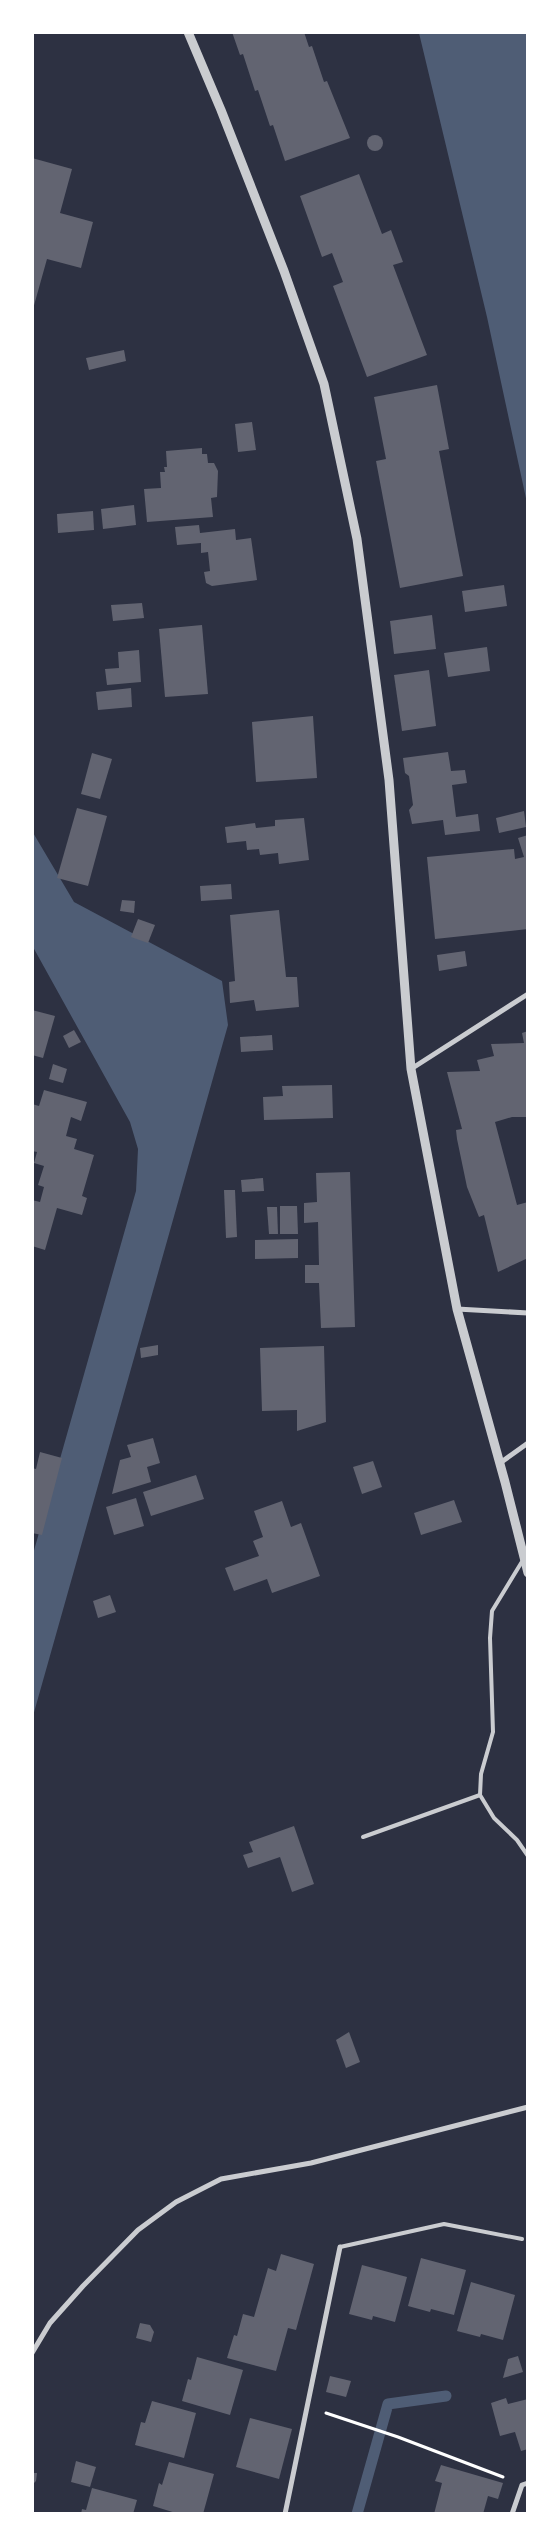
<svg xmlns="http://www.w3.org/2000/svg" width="560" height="2546" font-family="Cabin,sans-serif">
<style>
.water{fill:#4f5d75}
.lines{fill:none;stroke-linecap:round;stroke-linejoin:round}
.stream{stroke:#4f5d75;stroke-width:11}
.building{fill:#626471}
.path{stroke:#fff;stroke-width:3}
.service{stroke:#caccd0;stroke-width:4}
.minor{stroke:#caccd0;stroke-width:5}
.tertiary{stroke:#caccd0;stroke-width:9}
</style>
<rect width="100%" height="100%" fill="#2d3142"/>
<g class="water">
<path d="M419,33H527V503L487,317Z"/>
<path d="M32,831L74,902L222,981L228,1025L33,1716V1554L136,1191L138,1149L130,1122L33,947Z"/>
</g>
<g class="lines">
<path class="stream" d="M357,2514L388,2404L446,2396"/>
</g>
<g class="building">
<path d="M232,32H304L309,47L312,46L324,82L327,81L350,138L285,161L273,125L270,126L258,90L255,91L243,54L240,55Z"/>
<circle cx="375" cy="143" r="8"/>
<path d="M32,158L72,169L60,213L93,222L81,268L47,259L33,309Z"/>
<path d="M359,174L382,234L391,230L403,262L393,265L427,355L367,377L333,286L343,282L332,253L322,257L300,196Z"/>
<path d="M124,350L126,361L89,370L86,358Z"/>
<path d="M437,385L449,449L439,451L463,576L400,588L376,461L386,459L374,397Z"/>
<path d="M252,422L256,450L238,452L235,424Z"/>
<path d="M202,448V454H207L208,463H214L218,471L217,497L211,498L213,517L147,522L144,489L161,488L160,472H165L164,467H167L166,451Z"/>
<path d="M134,505L136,525L103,529L101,509Z"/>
<path d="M93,511L94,530L58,533L57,514Z"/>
<path d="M199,525L200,533L235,529L236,540L251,538L257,580L212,586L206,583L204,572L210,571L208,552L201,553V543L177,545L175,527Z"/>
<path d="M504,585L507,606L465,612L462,591Z"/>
<path d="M142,603L144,618L113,621L111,605Z"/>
<path d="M432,615L436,649L394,654L390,621Z"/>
<path d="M202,625L208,694L165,697L159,629Z"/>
<path d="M487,647L490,671L448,677L444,653Z"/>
<path d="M139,650L141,682L107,685L105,669L119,668L118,652Z"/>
<path d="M429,670L436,726L402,731L394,675Z"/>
<path d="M131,688L132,707L98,710L96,692Z"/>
<path d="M313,716L317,778L256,782L252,722Z"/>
<path d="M448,752L451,771L465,770L467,783L452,785L456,817L478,814L480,831L445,835L443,820L412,824L409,810L413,805L409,776L405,773L403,758Z"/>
<path d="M92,753L112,759L100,799L81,794Z"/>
<path d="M77,808L107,816L88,886L57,878Z"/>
<path d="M524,811L526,827L499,833L496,818Z"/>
<path d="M304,818L309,860L279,864L278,853L260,855L259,849L247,850L246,841L227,843L225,827L255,823L256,828L275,826V820Z"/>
<path d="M528,835V929L435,939L427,857L514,849L515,859L524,857L518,838Z"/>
<path d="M231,884L232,899L201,901L200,886Z"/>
<path d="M122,900L135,901L134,913L120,911Z"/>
<path d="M279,910L286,977H297L299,1007L256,1011L254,1000L230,1003L229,982L235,981L230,915Z"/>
<path d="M138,919L155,925L148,943L131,937Z"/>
<path d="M465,951L467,966L439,971L437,955Z"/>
<path d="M32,1010L55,1016L43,1058L32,1055Z"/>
<path d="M74,1030L81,1042L69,1048L63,1036Z"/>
<path d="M528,1031V1117H512L495,1122L517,1205L528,1202V1258L498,1272L484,1215L479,1217L467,1187L457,1139L456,1130L462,1129L447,1072L480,1071L477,1060L494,1056L491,1044L524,1043L522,1033Z"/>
<path d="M272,1035L273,1050L241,1052L240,1037Z"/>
<path d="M53,1064L67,1069L63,1083L49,1079Z"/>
<path d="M332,1085L333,1118L264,1120L263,1097L283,1096L282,1086Z"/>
<path d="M44,1090L87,1102L81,1121L71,1117L66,1136L77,1139L74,1149L94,1155L82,1196L87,1198L82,1215L57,1208L45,1250L32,1246V1200L40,1202L44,1187L38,1185L44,1166L34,1163L37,1152L32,1151V1104L39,1106Z"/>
<path d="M350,1172L355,1327L321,1328L319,1283H305V1265H319L318,1222L304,1223V1203L317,1202L316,1173Z"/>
<path d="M263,1178L264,1191L242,1192L241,1180Z"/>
<path d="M224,1190H235L237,1237L226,1238Z"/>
<path d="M280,1206H297L298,1234H280Z"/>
<path d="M267,1207H277L278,1234H269Z"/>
<path d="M298,1239V1258L255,1259V1240Z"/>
<path d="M158,1345V1355L141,1358L140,1348Z"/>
<path d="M324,1346L326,1422L297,1431V1410L262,1411L260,1348Z"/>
<path d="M153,1438L160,1463L147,1467L151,1482L112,1494L120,1460L131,1457L127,1445Z"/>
<path d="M40,1452L62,1458L42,1535L32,1533V1468L36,1469Z"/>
<path d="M373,1461L382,1487L362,1494L353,1467Z"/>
<path d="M196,1475L204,1499L151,1516L143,1492Z"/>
<path d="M136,1498L144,1526L114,1535L106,1507Z"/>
<path d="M454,1500L462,1522L421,1535L414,1513Z"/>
<path d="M282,1501L291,1527L301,1523L320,1576L272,1593L267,1579L234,1591L225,1568L259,1556L253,1541L263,1537L254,1511Z"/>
<path d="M110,1595L116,1612L98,1618L93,1601Z"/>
<path d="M294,1826L314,1884L292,1892L280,1857L248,1868L243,1855L253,1852L249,1842Z"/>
<path d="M349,2032L360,2062L346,2068L336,2040Z"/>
<path d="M281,2254L314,2264L296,2330L288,2328L276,2371L227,2358L234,2335L237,2336L243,2314L254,2317L268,2268L276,2271Z"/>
<path d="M421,2258L466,2270L454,2315L431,2309L430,2312L408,2306Z"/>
<path d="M362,2265L407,2277L395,2322L373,2316L372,2320L349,2314Z"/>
<path d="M471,2282L515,2295L503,2340L481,2334L480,2337L457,2331Z"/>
<path d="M140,2323L150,2325L154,2332L151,2342L136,2338Z"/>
<path d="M518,2356L523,2372L503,2378L508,2359Z"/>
<path d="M197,2357L243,2370L230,2415L182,2401L188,2379L191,2380Z"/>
<path d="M330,2376L351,2381L346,2397L326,2392Z"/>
<path d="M506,2398L508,2404L528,2399V2449L521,2451L515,2432L500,2436L491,2403Z"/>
<path d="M152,2401L196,2413L184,2458L135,2445L141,2422L145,2423Z"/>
<path d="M250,2418L292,2429L279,2479L236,2467Z"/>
<path d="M76,2461L96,2467L90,2487L71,2482Z"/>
<path d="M169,2462L214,2474L203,2514H179L153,2506L159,2483L162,2485Z"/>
<path d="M441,2465L503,2483L498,2499L488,2496L483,2514H434L442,2483L435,2481Z"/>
<path d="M32,2473H37L36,2481L32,2485Z"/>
<path d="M92,2488L137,2500L133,2514H81L82,2509L86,2510Z"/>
</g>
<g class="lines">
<path class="path" d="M326,2413L398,2437L503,2477"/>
<g class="service">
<path d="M523,1560L492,1611L490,1638L493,1732L481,1774L480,1795L494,1818L517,1840L528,1856"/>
<path d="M363,1837L480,1795"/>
<path d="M340,2247L444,2224L522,2239"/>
</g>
<g class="minor">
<path d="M411,1069L528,994"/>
<path d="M457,1309L528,1313"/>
<path d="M500,1463L528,1443"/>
<path d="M32,2353L50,2323L83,2286L138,2230L176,2202L221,2179L311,2163L528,2107"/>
<path d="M285,2514L340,2247"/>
<path d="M512,2514L522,2485L528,2483"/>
</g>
<path class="tertiary" d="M188,32L221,110L284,271L324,384L357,539L389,780L411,1069L457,1309L505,1482L528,1573"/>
</g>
<rect width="560" height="2546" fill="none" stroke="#ffffff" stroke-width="68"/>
</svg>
